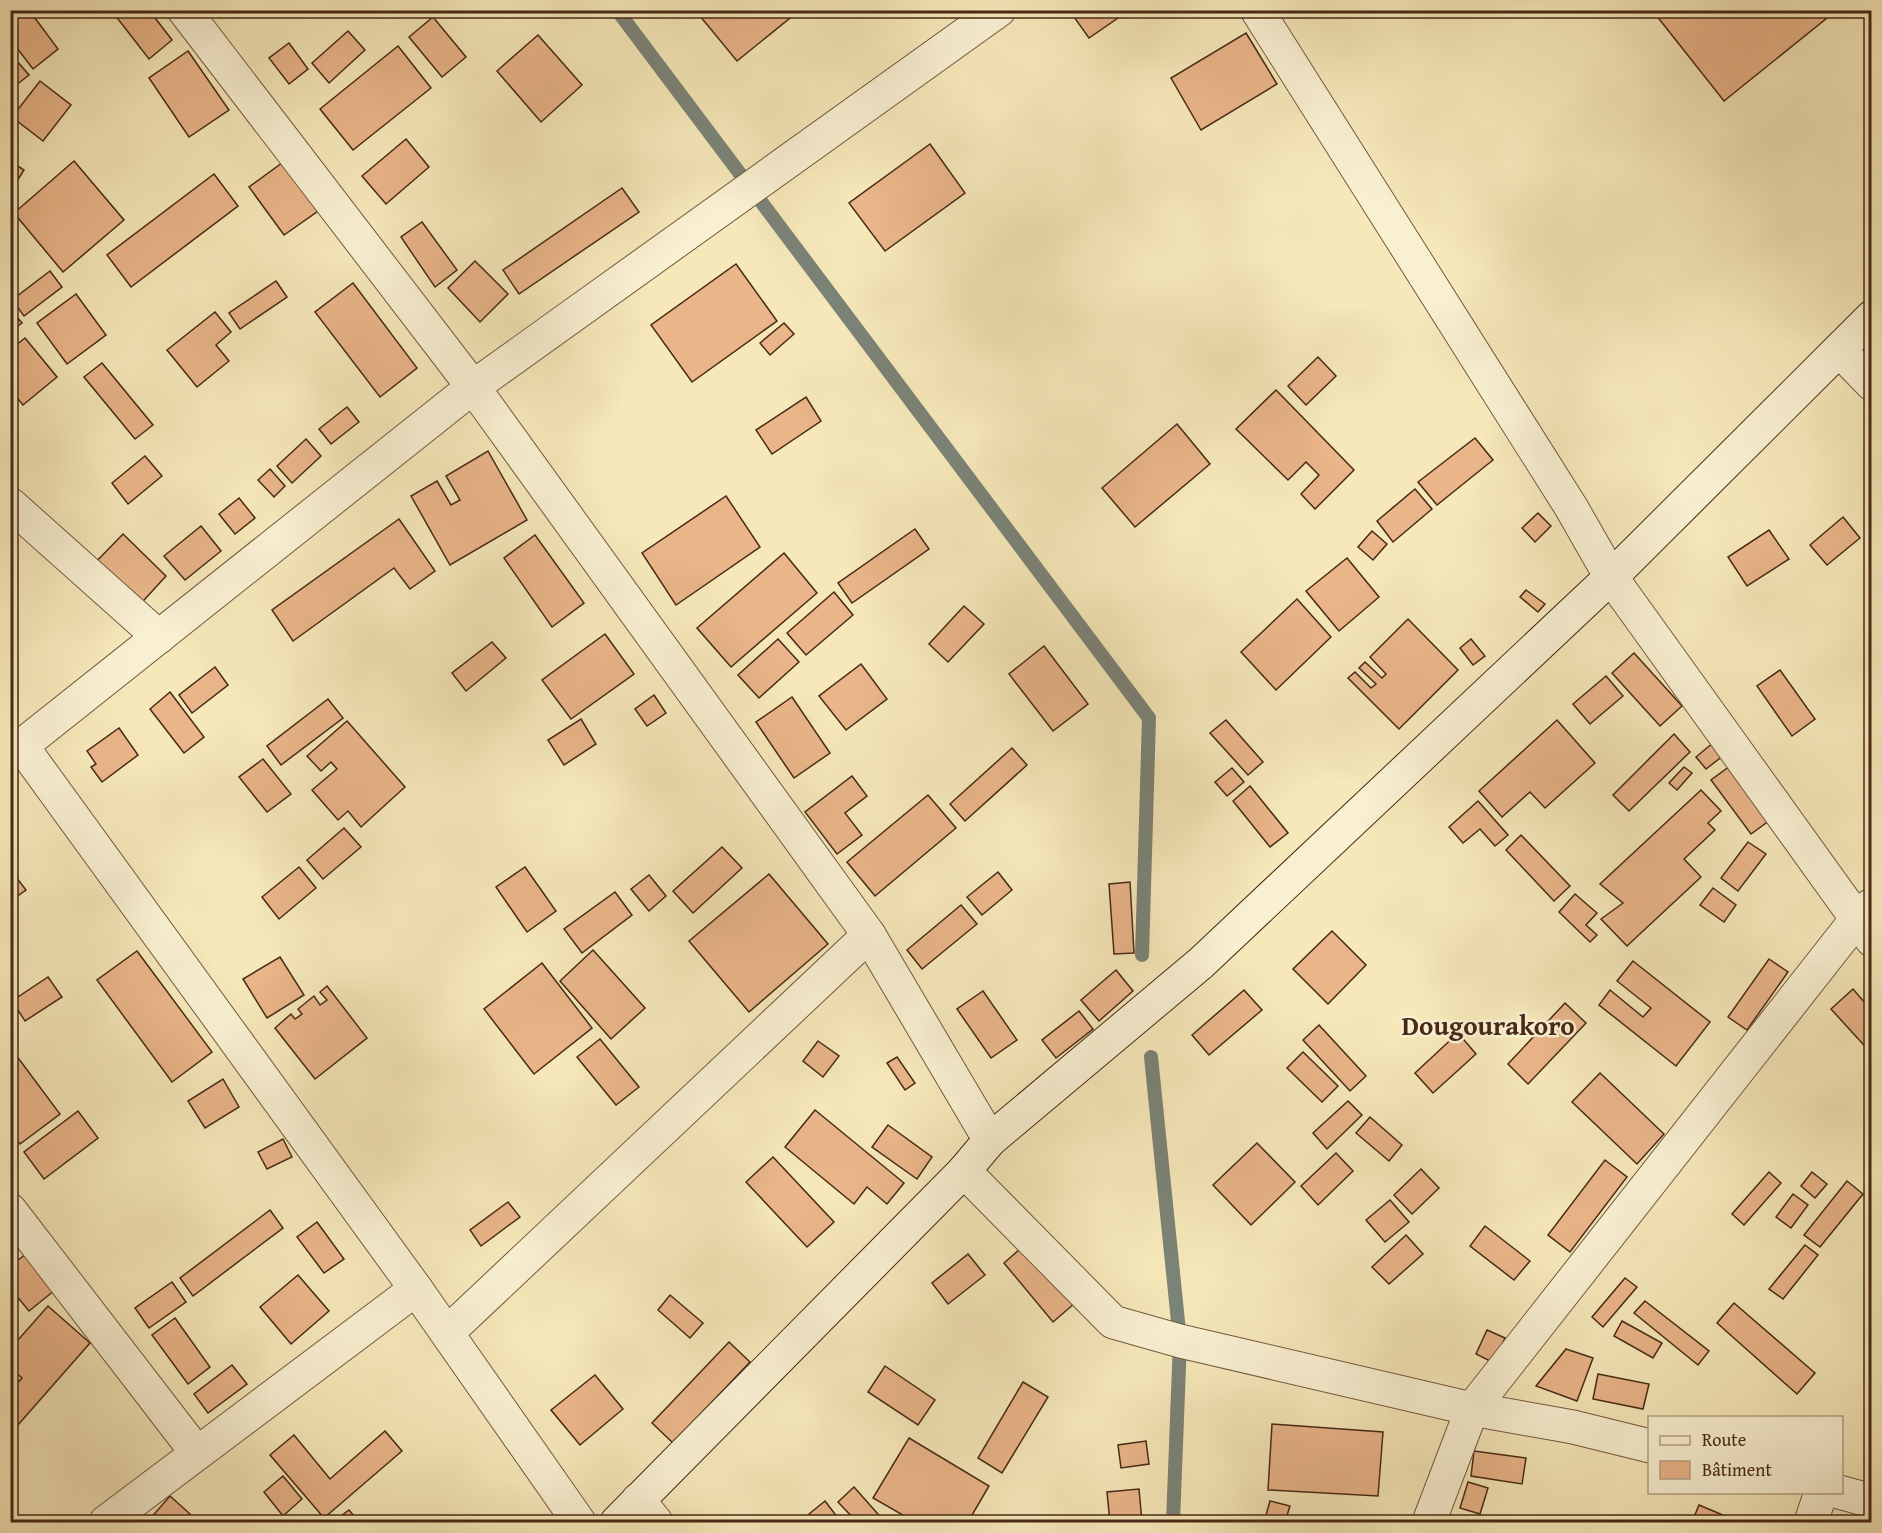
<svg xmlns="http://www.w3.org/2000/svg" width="1882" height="1533" font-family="'Gentium Book Plus',serif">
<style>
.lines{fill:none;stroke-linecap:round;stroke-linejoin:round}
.stream{stroke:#7b8377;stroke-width:14}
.building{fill:#e9b589;stroke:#472916;stroke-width:1.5}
.street-casing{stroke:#73593f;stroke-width:35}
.secondary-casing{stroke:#472916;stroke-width:35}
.street{stroke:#f9f0d2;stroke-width:33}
.secondary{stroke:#f9f0d2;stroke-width:33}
.labels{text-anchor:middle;stroke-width:5;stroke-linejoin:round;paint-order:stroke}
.district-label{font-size:27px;font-weight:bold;fill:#472916;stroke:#f9f0d2}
</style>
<rect width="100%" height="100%" fill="#f6e8b9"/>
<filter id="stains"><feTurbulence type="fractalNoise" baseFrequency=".00333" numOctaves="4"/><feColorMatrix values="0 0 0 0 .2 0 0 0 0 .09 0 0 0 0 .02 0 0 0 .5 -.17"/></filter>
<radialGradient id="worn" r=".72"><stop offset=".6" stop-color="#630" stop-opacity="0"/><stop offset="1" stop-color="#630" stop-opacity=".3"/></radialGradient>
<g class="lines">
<g class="stream">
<path d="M617,10L1149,718L1142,955"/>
<path d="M1151,1057L1180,1341L1173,1522"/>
</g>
</g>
<g class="building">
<path d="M10,10H29L58,49L33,69L10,39Z"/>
<path d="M111,10H149L172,40L149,59Z"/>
<path d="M695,10H800L737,61Z"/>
<path d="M1083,10H1128V11L1089,38L1074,17Z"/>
<path d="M1652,10H1837L1724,101Z"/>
<path d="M433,17L466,57L442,77L409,37Z"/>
<path d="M348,31L365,50L329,83L312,63Z"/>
<path d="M1246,33L1277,84L1201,130L1171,78Z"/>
<path d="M538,35L582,85L541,122L497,71Z"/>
<path d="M289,43L308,69L289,84L269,58Z"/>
<path d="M398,46L431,88L353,150L320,109Z"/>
<path d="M188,51L229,110L189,137L149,78Z"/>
<path d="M10,53L29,75L10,90Z"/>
<path d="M40,81L71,105L43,141L12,117Z"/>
<path d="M406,139L429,167L386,204L362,176Z"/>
<path d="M930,144L965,193L885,251L849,203Z"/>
<path d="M286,160L321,209L284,235L249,187Z"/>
<path d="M10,161L24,170L12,189L10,187Z"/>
<path d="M74,161L124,220L63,272L14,213Z"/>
<path d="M214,174L238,206L131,287L107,255Z"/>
<path d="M622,188L639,212L519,294L503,270Z"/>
<path d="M422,222L457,270L435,287L401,237Z"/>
<path d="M475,261L508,294L480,322L448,288Z"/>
<path d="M736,264L777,321L692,382L651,325Z"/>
<path d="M50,271L62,287L24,316L12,300Z"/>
<path d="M276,281L287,297L240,329L229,313Z"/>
<path d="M353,283L417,368L380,397L315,312Z"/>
<path d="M76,294L106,335L67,364L37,323Z"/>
<path d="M10,309L22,323L10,332Z"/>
<path d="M215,312L231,332L216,345L229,361L197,387L167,350Z"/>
<path d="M784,323L794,334L770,355L760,343Z"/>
<path d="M25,338L57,377L23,405L10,389V350Z"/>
<path d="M1318,357L1336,376L1306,405L1288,386Z"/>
<path d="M102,363L153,425L135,439L84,377Z"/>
<path d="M1276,390L1354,470L1315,509L1301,494L1319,475L1306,462L1288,480L1236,429Z"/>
<path d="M806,397L821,421L772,454L756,430Z"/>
<path d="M347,407L359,422L331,444L319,429Z"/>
<path d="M1177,424L1210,464L1135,527L1102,488Z"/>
<path d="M1475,438L1493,460L1437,505L1418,482Z"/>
<path d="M306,439L321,456L292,483L277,466Z"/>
<path d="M488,451L527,520L450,565L411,496L437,481L451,505L460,500L446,476Z"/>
<path d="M145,456L162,476L128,504L112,483Z"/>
<path d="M270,469L285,486L274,497L258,480Z"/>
<path d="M1415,489L1432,509L1393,542L1377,521Z"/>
<path d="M726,496L760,547L676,605L642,553Z"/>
<path d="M239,498L255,518L235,534L219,514Z"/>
<path d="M1538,513L1551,526L1535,542L1522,528Z"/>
<path d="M1843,517L1860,538L1827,565L1810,545Z"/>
<path d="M399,519L435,571L410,589L394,568L293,641L272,610Z"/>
<path d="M201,526L221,551L185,580L164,556Z"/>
<path d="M915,529L929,549L852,603L838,583Z"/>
<path d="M1769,530L1789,559L1747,586L1728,557Z"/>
<path d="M1372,531L1387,544L1373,560L1358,547Z"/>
<path d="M123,534L166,576L135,610L91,567Z"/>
<path d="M535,535L584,603L552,627L504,558Z"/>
<path d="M784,553L817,593L731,667L697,628Z"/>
<path d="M1347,558L1379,597L1339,631L1306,591Z"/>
<path d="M1526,590L1545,604L1538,612L1520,597Z"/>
<path d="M834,592L853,615L806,655L787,633Z"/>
<path d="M1297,599L1331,637L1276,690L1241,652Z"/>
<path d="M964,606L984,624L948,662L929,644Z"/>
<path d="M1408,619L1458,670L1399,729L1348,678L1355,672L1371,688L1376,684L1359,668L1365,662L1382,678L1386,674L1370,657Z"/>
<path d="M605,634L634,674L571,719L542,680Z"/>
<path d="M778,639L799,662L759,698L738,675Z"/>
<path d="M1471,639L1485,656L1473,665L1460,648Z"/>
<path d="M492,642L506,658L466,691L452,673Z"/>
<path d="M1044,646L1088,704L1053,731L1009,674Z"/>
<path d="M1634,653L1682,706L1660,726L1612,673Z"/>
<path d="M861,664L887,699L846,730L819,696Z"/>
<path d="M215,667L228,685L192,713L179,695Z"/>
<path d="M1780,670L1815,719L1792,736L1757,686Z"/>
<path d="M1606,676L1623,696L1590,724L1573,704Z"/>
<path d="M170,692L204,737L184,753L150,709Z"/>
<path d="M654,695L666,713L647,726L635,709Z"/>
<path d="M792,697L830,753L794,778L756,722Z"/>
<path d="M328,699L343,718L281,765L267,746Z"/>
<path d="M581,719L596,744L564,765L548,740Z"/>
<path d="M1226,720L1263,762L1248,775L1210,733Z"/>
<path d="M1557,720L1595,763L1545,808L1530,792L1502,817L1479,791Z"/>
<path d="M347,721L405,787L361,827L348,811L338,820L312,790L337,769L331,762L321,771L307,756Z"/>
<path d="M119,728L138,755L102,782L91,767L96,764L87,751Z"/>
<path d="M1674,734L1690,752L1629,811L1613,795Z"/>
<path d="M1714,742L1724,755L1706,769L1696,757Z"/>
<path d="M1012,748L1027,765L965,821L950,804Z"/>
<path d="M263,759L291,794L267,812L239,777Z"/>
<path d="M1730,766L1770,820L1751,834L1711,780Z"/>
<path d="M1684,767L1692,773L1677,790L1669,783Z"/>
<path d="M1232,768L1244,782L1227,796L1215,782Z"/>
<path d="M852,776L867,796L845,813L862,835L837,854L805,812Z"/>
<path d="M1250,786L1288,833L1270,847L1233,801Z"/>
<path d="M1701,790L1721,811L1708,823L1715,830L1684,859L1701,877L1627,946L1601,919L1623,903L1600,884Z"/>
<path d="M928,795L956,828L875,896L847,862Z"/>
<path d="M1478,801L1508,835L1495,846L1480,829L1463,843L1449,827Z"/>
<path d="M344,828L361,847L323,879L307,860Z"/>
<path d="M1521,835L1570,886L1554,901L1506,850Z"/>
<path d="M1748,842L1766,854L1738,891L1721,878Z"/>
<path d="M722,847L742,868L693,913L673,891Z"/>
<path d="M299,867L316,888L279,919L262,897Z"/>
<path d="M525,867L556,911L527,932L496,887Z"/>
<path d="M10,869L26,890L10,901Z"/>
<path d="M998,872L1012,890L982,915L967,897Z"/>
<path d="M769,874L828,944L749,1012L689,941Z"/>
<path d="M649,875L666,896L649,911L631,889Z"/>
<path d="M1130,882L1134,953L1114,954L1109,884Z"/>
<path d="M1713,888L1736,905L1724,922L1700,905Z"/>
<path d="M615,892L632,915L582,953L564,929Z"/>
<path d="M1575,894L1597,913L1586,925L1597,935L1590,942L1559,912Z"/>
<path d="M961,905L977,924L922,969L907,950Z"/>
<path d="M1332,931L1366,965L1328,1004L1293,969Z"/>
<path d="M593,950L645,1008L611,1039L560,981Z"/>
<path d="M137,951L212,1052L172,1082L97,980Z"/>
<path d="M280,957L304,995L267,1018L243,979Z"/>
<path d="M1769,959L1788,972L1747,1030L1728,1017Z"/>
<path d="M1633,961L1710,1022L1676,1066L1599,1005L1610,990L1643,1017L1651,1008L1617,981Z"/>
<path d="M542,963L592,1028L534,1074L484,1009Z"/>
<path d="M1116,970L1133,991L1099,1021L1081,1000Z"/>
<path d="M48,977L62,997L25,1021L12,1001Z"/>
<path d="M327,986L367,1038L315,1079L275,1028L291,1014L295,1019L302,1014L298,1009L314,996L320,1005L327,1000L320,992Z"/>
<path d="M1853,989L1872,1011V1054L1831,1009Z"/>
<path d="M1244,990L1262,1010L1209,1055L1192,1035Z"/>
<path d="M983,991L1017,1040L991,1058L957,1009Z"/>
<path d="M1565,1003L1586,1023L1528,1084L1508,1064Z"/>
<path d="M1079,1011L1093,1029L1056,1058L1042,1040Z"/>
<path d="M1319,1025L1366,1076L1350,1091L1303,1040Z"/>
<path d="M1458,1033L1476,1054L1433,1093L1415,1073Z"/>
<path d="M600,1039L639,1087L616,1105L577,1057Z"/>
<path d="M818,1041L839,1056L823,1077L803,1061Z"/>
<path d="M10,1047L60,1114L20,1144L10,1131Z"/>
<path d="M1303,1052L1338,1086L1322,1102L1287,1068Z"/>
<path d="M897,1057L915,1083L905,1090L887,1063Z"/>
<path d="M1600,1073L1664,1134L1637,1164L1572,1102Z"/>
<path d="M223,1079L239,1107L205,1128L188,1101Z"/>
<path d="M1348,1101L1362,1115L1327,1149L1313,1133Z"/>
<path d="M815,1110L904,1183L887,1204L867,1187L854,1204L785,1147Z"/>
<path d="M78,1111L98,1138L44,1179L24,1152Z"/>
<path d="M1370,1117L1402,1145L1389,1161L1356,1133Z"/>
<path d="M888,1125L932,1157L917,1179L872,1147Z"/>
<path d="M283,1139L292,1157L267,1169L258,1152Z"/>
<path d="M1257,1143L1295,1182L1251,1225L1213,1185Z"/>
<path d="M1336,1153L1353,1171L1318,1205L1301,1186Z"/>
<path d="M773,1157L834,1222L807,1247L746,1182Z"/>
<path d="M1605,1160L1627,1177L1570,1252L1548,1235Z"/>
<path d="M1421,1169L1439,1188L1412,1214L1394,1195Z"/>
<path d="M1769,1172L1781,1183L1744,1225L1732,1214Z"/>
<path d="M1812,1172L1827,1184L1815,1198L1801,1186Z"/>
<path d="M1847,1181L1863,1194L1820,1247L1804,1235Z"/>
<path d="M1793,1194L1808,1205L1791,1228L1776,1217Z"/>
<path d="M1390,1200L1409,1222L1385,1242L1366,1220Z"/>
<path d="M508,1202L520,1217L481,1246L470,1230Z"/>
<path d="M270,1210L283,1228L193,1296L180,1278Z"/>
<path d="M317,1222L344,1259L324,1273L297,1237Z"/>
<path d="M1485,1226L1530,1261L1514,1280L1470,1246Z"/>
<path d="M1406,1235L1423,1254L1389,1284L1372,1267Z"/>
<path d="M10,1237L21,1247L10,1257Z"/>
<path d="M1027,1243L1075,1303L1053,1322L1004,1263Z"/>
<path d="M1805,1245L1818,1255L1783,1299L1769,1289Z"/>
<path d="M26,1254L55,1290L29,1311L10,1288V1266Z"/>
<path d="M968,1254L985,1275L948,1304L932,1283Z"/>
<path d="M298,1275L329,1311L291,1344L260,1307Z"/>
<path d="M1625,1278L1637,1287L1603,1327L1592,1317Z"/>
<path d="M172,1282L186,1302L149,1328L135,1308Z"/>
<path d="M670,1295L703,1323L690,1338L658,1310Z"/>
<path d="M1645,1301L1709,1351L1698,1365L1634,1313Z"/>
<path d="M1734,1303L1815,1373L1797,1394L1717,1323Z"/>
<path d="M48,1306L90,1343L10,1434V1391L22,1378L10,1367V1349Z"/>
<path d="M175,1318L210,1367L188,1384L152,1335Z"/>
<path d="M1622,1321L1662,1343L1653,1358L1614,1336Z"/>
<path d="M1487,1330L1505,1338L1494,1363L1476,1354Z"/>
<path d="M729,1342L750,1362L673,1443L652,1423Z"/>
<path d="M1566,1349L1593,1358L1577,1401L1536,1386Z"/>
<path d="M232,1365L247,1384L208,1413L194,1394Z"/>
<path d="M885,1366L935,1400L918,1425L868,1392Z"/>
<path d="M1598,1374L1649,1384L1643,1409L1593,1399Z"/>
<path d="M595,1375L623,1409L580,1445L551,1410Z"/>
<path d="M1023,1382L1048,1397L1002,1473L978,1458Z"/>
<path d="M1272,1424L1383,1432L1378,1496L1268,1490Z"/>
<path d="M385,1431L402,1451L324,1518L270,1455L294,1435L330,1479Z"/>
<path d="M909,1438L989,1486L968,1522H915L873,1498Z"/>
<path d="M1146,1441L1149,1464L1121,1468L1118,1445Z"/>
<path d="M1474,1451L1526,1458L1522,1484L1471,1476Z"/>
<path d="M283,1476L302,1499L283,1516L264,1492Z"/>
<path d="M1468,1482L1488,1488L1480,1514L1460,1508Z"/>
<path d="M854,1487L885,1522H857L838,1502Z"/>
<path d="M1139,1489L1142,1522H1110L1107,1492Z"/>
<path d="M170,1496L190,1514L184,1522H153L149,1520Z"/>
<path d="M825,1501L841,1522H816L809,1514Z"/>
<path d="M1270,1501L1290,1506L1285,1522H1264Z"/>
<path d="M1699,1505L1737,1521L1692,1522Z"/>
<path d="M349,1510L359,1522H333Z"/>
</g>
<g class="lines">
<defs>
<g id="street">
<path d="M184,10L473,387L869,935L990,1140"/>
<path d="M1257,10L1571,507L1611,577L1872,940"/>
<path d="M1839,350L1872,384"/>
<path d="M10,504L159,637"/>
<path d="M21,745L416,1289L579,1522"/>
<path d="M10,755L473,387L999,10"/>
<path d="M964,1171L1113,1322L1180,1341L1472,1409L1573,1427L1650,1446"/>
<path d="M10,1210L197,1453"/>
<path d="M447,1333L869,935"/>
<path d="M1839,1492L1872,1501"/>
<path d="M638,1500L656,1522"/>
<path d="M106,1522L416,1289"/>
<path d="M1429,1522L1472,1409L1856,920L1870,906"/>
<path d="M1811,1522L1821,1492"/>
</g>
<path id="secondary" d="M617,1522L964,1171L990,1140L1201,963L1611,577L1872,317"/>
</defs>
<use href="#street" class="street-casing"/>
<use href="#secondary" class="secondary-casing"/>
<use href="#street" class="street"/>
<use href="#secondary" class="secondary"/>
</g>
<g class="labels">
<g class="district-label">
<text x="1488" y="1035">Dougourakoro</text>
</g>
</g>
<rect width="1882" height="1533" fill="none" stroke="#f6e8b9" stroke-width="36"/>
<rect x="12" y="12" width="1858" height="1509" fill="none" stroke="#472916" stroke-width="3"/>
<rect x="18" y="18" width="1846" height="1497" fill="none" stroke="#472916" stroke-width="1.5"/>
<rect x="1648" y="1416" width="195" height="78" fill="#f9f0d2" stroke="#b2a087" stroke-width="1.5"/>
<rect x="1660" y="1436" width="30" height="9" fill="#f9f0d2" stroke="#b2a087" stroke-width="1.5"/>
<text x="1702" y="1446" font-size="18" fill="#472916">Route</text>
<rect x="1660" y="1461" width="30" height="18" fill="#e9b589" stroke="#b2a087" stroke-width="1.5"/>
<text x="1702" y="1476" font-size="18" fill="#472916">Bâtiment</text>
<rect width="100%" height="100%" filter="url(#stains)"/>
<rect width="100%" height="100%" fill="url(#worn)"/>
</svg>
